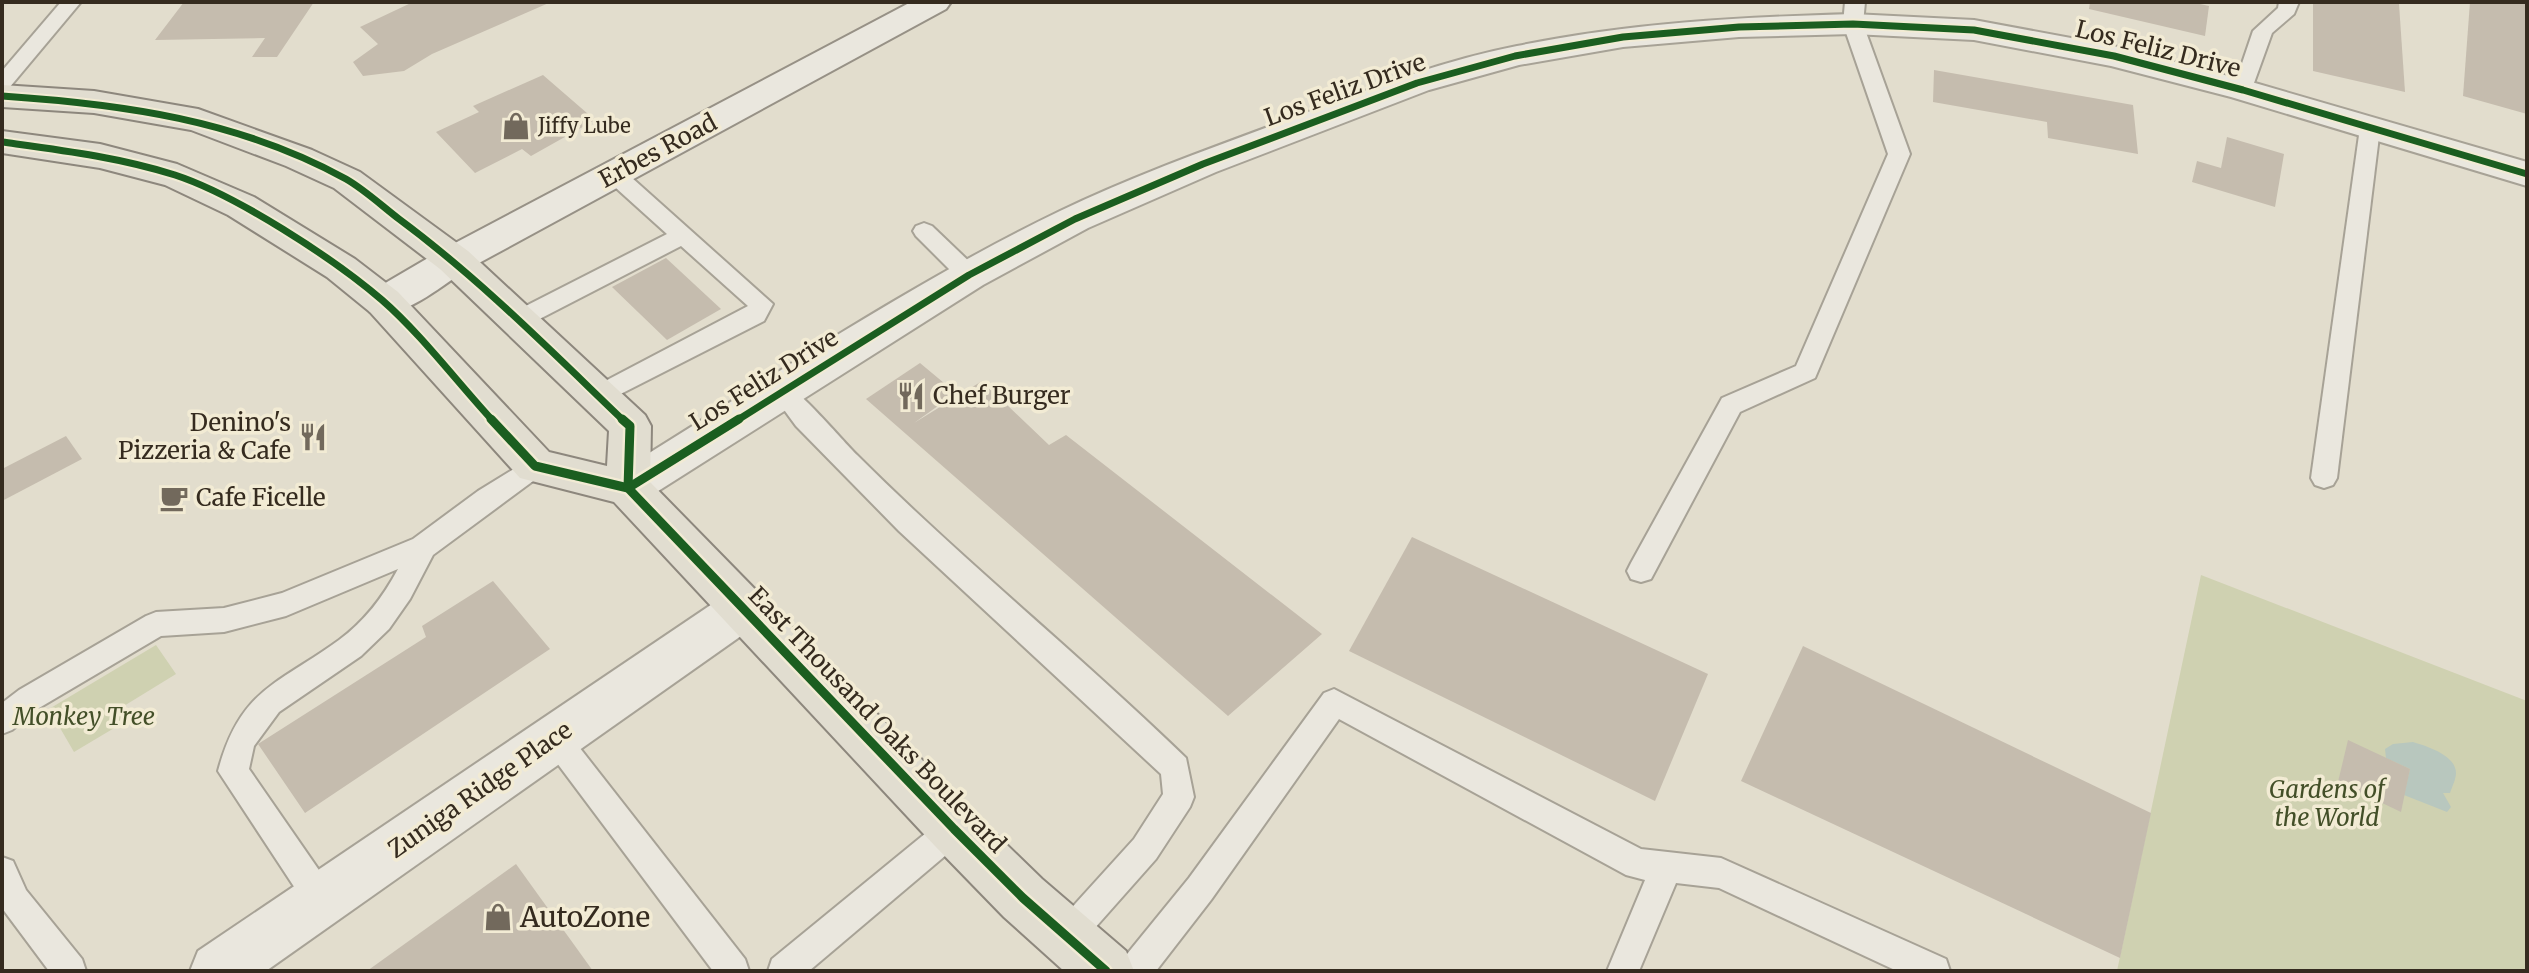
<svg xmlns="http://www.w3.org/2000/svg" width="2529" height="973" font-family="Merriweather,serif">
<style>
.green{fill:#cfd1b1}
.water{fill:#b8c7be}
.building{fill:#c5bcae}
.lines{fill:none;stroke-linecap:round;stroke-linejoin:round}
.lane-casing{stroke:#a7a296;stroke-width:4}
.street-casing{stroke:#a7a296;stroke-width:4}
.secondary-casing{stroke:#979186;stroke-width:4}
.primary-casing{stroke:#8d877d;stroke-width:4}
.lane{fill:#eae7de;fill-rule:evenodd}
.street{fill:#eae7de;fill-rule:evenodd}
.secondary{fill:#eae7de;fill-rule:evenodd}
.primary{fill:#e1ddd0;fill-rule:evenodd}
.cycleway-far1-casing{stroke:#f2ebd4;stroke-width:11}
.cycleway-casing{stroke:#f2ebd4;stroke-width:14}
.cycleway-far1{stroke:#1b5e20;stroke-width:7}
.cycleway{stroke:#1b5e20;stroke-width:9}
.labels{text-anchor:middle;stroke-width:7;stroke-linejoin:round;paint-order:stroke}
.far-poi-label{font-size:20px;fill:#352b1f;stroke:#f2ebd4;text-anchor:start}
.street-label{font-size:24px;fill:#352b1f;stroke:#f2ebd4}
.poi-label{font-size:24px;fill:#352b1f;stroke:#f2ebd4;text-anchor:start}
.park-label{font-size:24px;font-style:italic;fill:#434f28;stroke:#f2ebd4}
.near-poi-label{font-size:28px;fill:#352b1f;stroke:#f2ebd4;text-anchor:start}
</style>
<rect width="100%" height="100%" fill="#e2ddcd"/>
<g class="green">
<path d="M2201,575L2527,701V971H2117Z"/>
<path d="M156,645L176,674L119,709L126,721L74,752L49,709Z"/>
</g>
<path class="water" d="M2413,742C2426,746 2456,755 2456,773C2456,779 2452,787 2450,793H2443L2451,807L2447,812L2404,795L2410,769L2386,758L2385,749L2393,744Z"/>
<g class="building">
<path d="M184,2H314L277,57H252L265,38L155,40Z"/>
<path d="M413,2H551L432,54L404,71L363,76L353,62L378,44L360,27Z"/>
<path d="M2090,2H2191L2209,6L2205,36L2089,9Z"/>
<path d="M2313,2L2399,4L2405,92L2313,71Z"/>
<path d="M2470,2H2527V114L2463,96Z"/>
<path d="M1934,70L2133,105L2138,154L2048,138L2047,122L1933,102Z"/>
<path d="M543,75L595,120L531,156L522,149L475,173L436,132L479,112L473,106Z"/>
<path d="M2227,137L2284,154L2275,207L2192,182L2197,161L2221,168Z"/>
<path d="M666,258L721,309L667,340L612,287Z"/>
<path d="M920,363L956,393L914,423L982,381L1049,445L1066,435L1322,634L1228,716L866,399Z"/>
<path d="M66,436L82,459L2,501V469Z"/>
<path d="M1412,537L1708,674L1655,801L1349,651Z"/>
<path d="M493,581L550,649L305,813L258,744L426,637L422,626Z"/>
<path d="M1803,646L2151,813L2120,958L1741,781Z"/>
<path d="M2348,740L2410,769L2401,812L2338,782Z"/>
<path d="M516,864L593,971H367Z"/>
</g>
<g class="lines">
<defs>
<g id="lane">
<path d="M61,2H81L9,88L2,90V71Z"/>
<path d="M1845,2H1865L1863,24L1910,154L1815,378L1740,412L1651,579L1641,582L1631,579L1627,571L1631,563L1722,398L1796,366L1888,154L1843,24Z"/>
<path d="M2279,2H2299L2294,14L2272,33L2250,94H2236L2233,90L2253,31L2278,8Z"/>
<path d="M2370,121L2380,128L2337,478L2333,485L2324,488L2315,485L2311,478L2360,128Z"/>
<path d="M614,167L622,169L773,304L764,321L599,405L590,403L587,396L590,389L748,306L681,246L526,326L518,328L510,326L506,320L510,314L667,234L606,179L603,174L606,169Z"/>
<path d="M924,223L932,226L977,269L980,275L977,281H961L916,236L913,231L916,226Z"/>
<path d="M783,383C797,387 842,440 857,455C962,560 1079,654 1186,758L1194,797L1190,807L1156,859L1078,947L1067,952L1056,947L1051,936L1056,925L1134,839L1163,794L1161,774L899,531L796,426L771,392L774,385Z"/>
<path d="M535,456L544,459L548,466L544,473L433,555L410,599L389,629L361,656L279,712L254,746L249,769L332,889L337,900L332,911L321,915L310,911L218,771C240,689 277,685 339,640C365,621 383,597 398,569L286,616L224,632L161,636L39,708L12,730L2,734V703L19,690L146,616L156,612L224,608L282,593L413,539L478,491Z"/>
<path d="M1334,689L1641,849L1721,858L1946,959L1950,971H1897L1719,888L1676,883L1639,971H1607L1645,880L1626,875L1339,719L1211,900L1156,971H1119L1123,959L1189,878L1324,693Z"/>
<path d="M555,725L565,729L745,959L749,971H713L545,747L540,738L545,729Z"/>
<path d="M954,814L965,819L969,829L965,839L809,971H768L772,959L943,819Z"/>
<path d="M2,857L13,861L26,890L82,959L86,971H49L2,908Z"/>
</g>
<g id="street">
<path d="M1853,14L1974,20L2114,46L2255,83L2527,162V186L2231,97L2111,66L1974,40L1853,34L1739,37L1623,47L1519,65L1429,90L1216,172L1088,228L983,285L644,500L628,505L612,500L606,488L612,476C760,385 905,286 1060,211C1135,175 1214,147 1292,118C1366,90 1440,61 1517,46C1629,23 1740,17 1853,14Z"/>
<path d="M741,590L758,596L765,610L758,624L266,971H190L198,951L724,596Z"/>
</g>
<path id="secondary" d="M911,2H951L946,9L468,269C440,286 403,321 370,312L364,302L370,292L440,251Z"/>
<path id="primary" d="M2,85L94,91L198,109L312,150L360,172L468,251L645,415L651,426L650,482L973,812L1042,879L1126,951L1134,971H1064L1004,917L935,846L614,502L520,478L370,312L327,277L228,215L165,185L100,168L2,153V131L100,144L177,164L254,197L355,259L398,292L549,452L607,466L609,431L440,269L334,188L286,166L191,130L94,113L2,107Z"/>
</defs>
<use href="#lane" class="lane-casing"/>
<use href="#street" class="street-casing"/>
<use href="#secondary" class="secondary-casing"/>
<use href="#primary" class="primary-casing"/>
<use href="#lane" class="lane"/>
<use href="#street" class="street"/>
<use href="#secondary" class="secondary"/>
<use href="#primary" class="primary"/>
<defs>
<g id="cycleway-far1">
<path d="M2,96C122,104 239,120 346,179C365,190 382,206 399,219C480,279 551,351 624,421"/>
<path d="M2,142C60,150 118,157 175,175C236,195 333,258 382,300C421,334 457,382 493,421"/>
<path d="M736,421L969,275L1075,219L1203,164L1417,83L1515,56L1623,37L1739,27L1853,24L1974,30L2114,56L2243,90L2527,174"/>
</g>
<g id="cycleway">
<path d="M491,419L535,466L628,488L954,829L1023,898L1106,971"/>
<path d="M622,419L630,426L628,488"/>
<path d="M628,488L739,419"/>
</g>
</defs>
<use href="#cycleway-far1" class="cycleway-far1-casing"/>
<use href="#cycleway" class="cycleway-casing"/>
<use href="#cycleway-far1" class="cycleway-far1"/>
<use href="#cycleway" class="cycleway"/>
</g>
<defs>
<symbol id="shop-bare" viewBox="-9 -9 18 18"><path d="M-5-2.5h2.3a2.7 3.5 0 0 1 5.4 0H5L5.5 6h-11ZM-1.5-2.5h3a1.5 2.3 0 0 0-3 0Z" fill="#72695c" stroke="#f2ebd4" stroke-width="2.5" paint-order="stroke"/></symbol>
<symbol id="restaurant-bare" viewBox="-9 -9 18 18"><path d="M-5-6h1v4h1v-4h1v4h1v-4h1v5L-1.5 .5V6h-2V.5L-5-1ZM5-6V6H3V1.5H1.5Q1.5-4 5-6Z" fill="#72695c" stroke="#f2ebd4" stroke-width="2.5" paint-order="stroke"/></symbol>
<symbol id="cafe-bare" viewBox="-9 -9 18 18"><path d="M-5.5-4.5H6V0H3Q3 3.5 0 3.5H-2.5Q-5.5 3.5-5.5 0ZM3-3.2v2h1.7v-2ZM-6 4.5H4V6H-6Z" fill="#72695c" stroke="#f2ebd4" stroke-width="2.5" paint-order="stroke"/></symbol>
</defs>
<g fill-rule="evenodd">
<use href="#shop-bare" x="496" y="106" width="40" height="40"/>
<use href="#restaurant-bare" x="891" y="376" width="40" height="40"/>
<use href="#restaurant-bare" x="293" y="417" width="40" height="40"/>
<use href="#cafe-bare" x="154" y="478" width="40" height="40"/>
<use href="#shop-bare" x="478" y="897" width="40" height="40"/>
</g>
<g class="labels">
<g class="far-poi-label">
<text x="538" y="133">Jiffy Lube</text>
</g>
<g class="street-label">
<text transform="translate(2158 49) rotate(14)" y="8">Los Feliz Drive</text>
<text transform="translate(1345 90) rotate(-20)" y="8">Los Feliz Drive</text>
<text transform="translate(658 151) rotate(-28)" y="8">Erbes Road</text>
<text transform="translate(764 380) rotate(-32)" y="8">Los Feliz Drive</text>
<text transform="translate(877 720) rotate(46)" y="8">East Thousand Oaks Boulevard</text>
<text transform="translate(480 790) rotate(-35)" y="8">Zuniga Ridge Place</text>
</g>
<g class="poi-label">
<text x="933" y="404">Chef Burger</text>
<text x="291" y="431" text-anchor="end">Denino's<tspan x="291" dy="28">Pizzeria &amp; Cafe</tspan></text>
<text x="196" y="506">Cafe Ficelle</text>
</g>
<g class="park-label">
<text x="84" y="725">Monkey Tree</text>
<text x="2327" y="798">Gardens of<tspan x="2327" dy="28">the World</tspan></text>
</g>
<g class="near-poi-label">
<text x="520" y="927">AutoZone</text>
</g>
</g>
<rect width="2529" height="973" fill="none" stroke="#352b1f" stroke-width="8"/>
</svg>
